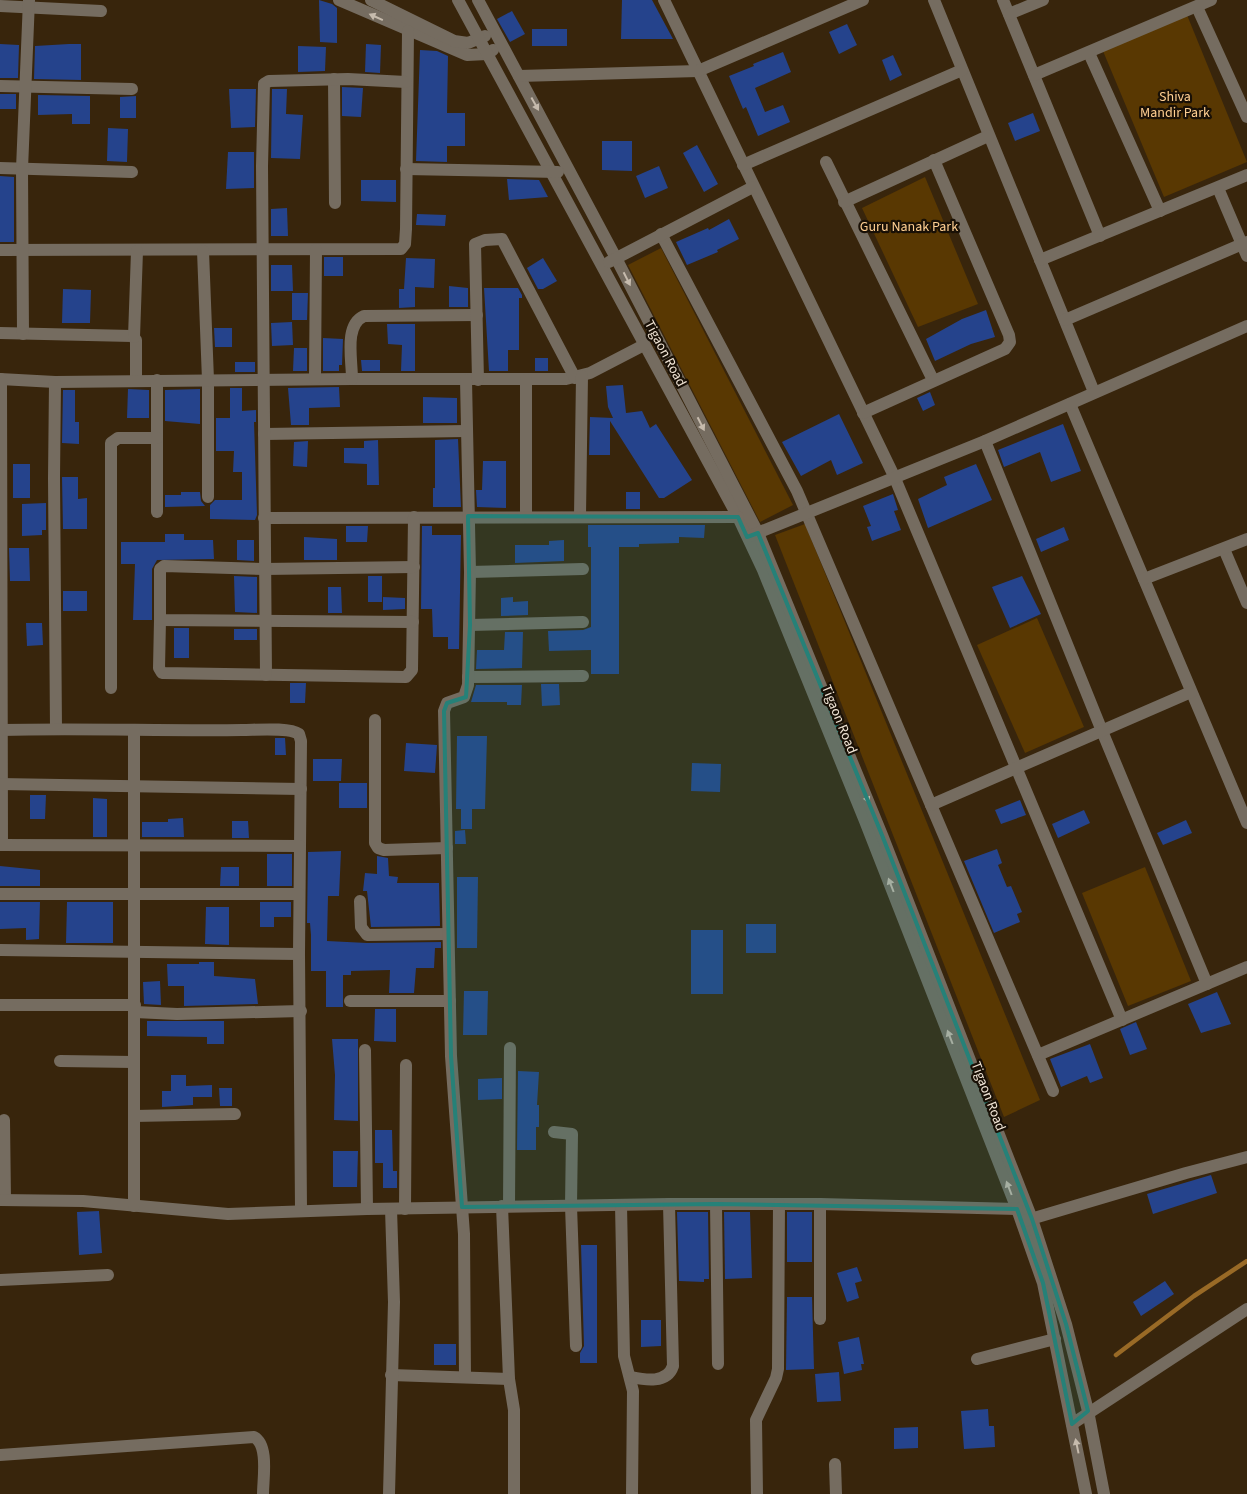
<svg xmlns="http://www.w3.org/2000/svg" width="1247" height="1494" font-family="'Source Sans 3',sans-serif">
<style>
.green{fill:#593802}
.lines{fill:none;stroke-linecap:round;stroke-linejoin:round}
.stream{stroke:#996a26;stroke-width:4.5}
.building{fill:#25438c}
.minor{stroke:#756c60;stroke-width:12}
.oneway{fill:#c6bbad}
.marked{fill:#268178;fill-opacity:0.2;stroke:#268178;stroke-width:4;stroke-linejoin:round}
.labels{text-anchor:middle;stroke-width:4.5;stroke-linejoin:round;paint-order:stroke}
.park-label{font-size:14px;fill:#ffcf92;stroke:#191006}
.street-label{font-size:14px;fill:#f1e5d6;stroke:#191006}
</style>
<rect width="100%" height="100%" fill="#38250c"/>
<g class="green">
<path d="M1187,15L1247,162L1164,197L1103,51Z"/>
<path d="M925,177L978,304L918,327L862,208Z"/>
<path d="M661,248L793,505L760,522L628,265Z"/>
<path d="M805,524L1040,1100L1004,1117L775,535Z"/>
<path d="M1037,618L1084,727L1025,753L977,645Z"/>
<path d="M1145,867L1191,981L1128,1006L1082,893Z"/>
</g>
<g class="lines">
<path class="stream" d="M1116,1355L1194,1296L1247,1261"/>
</g>
<g class="building">
<path d="M319,0L332,4L337,8V43L320,42Z"/>
<path d="M622,0H652L673,39H621Z"/>
<path d="M512,11L525,34L510,42L497,19Z"/>
<path d="M847,24L857,45L839,54L829,32Z"/>
<rect x="532" y="29" width="35" height="17"/>
<path d="M0,44L19,45L18,78H0Z"/>
<path d="M69,44H81V80L34,79L35,46Z"/>
<path d="M366,44L381,45L380,73L365,72Z"/>
<path d="M298,46L326,47L325,71L298,72Z"/>
<path d="M420,50L437,51L448,56L447,113H465V146H447V162L416,161Z"/>
<path d="M783,52L791,72L755,88L765,112L783,105L790,122L758,136L746,107L743,109L729,76L754,66L753,64Z"/>
<path d="M893,55L902,75L890,81L882,60Z"/>
<path d="M342,87L363,88L361,117L342,116Z"/>
<path d="M229,89H256L255,127L231,128Z"/>
<path d="M272,89H287L286,114L303,115L300,159L271,158Z"/>
<rect x="0" y="94" width="16" height="15"/>
<path d="M38,95L90,96V124H72V114L38,115Z"/>
<path d="M136,96V118H120V97Z"/>
<path d="M1033,113L1040,131L1015,141L1008,123Z"/>
<path d="M108,128L128,129L127,162L107,161Z"/>
<path d="M602,141H632V171L602,170Z"/>
<path d="M697,145L718,184L704,192L683,153Z"/>
<path d="M228,152H254V188L226,189Z"/>
<path d="M659,166L668,188L645,198L636,176Z"/>
<path d="M0,176L14,177V242H0Z"/>
<path d="M507,179L539,180L548,197L509,200Z"/>
<path d="M361,180H396V202L361,201Z"/>
<path d="M287,208L288,236H271V209Z"/>
<path d="M417,214L446,215L445,226L416,225Z"/>
<path d="M729,219L739,239L717,250L718,252L687,265L676,242L708,228L709,230Z"/>
<rect x="324" y="257" width="19" height="19"/>
<path d="M406,258L435,259L434,288L415,287V307L399,308V289H404Z"/>
<path d="M543,258L557,281L543,289H538L527,268Z"/>
<path d="M271,265H292L293,291H271Z"/>
<path d="M449,286L468,288V307H449Z"/>
<path d="M484,288H518L522,295V298H519V350H508V371H489Z"/>
<path d="M63,289L91,290L90,323H62Z"/>
<path d="M292,293H308L307,320H292Z"/>
<path d="M986,310L995,337L971,344L935,361L926,339L962,319Z"/>
<path d="M292,322L293,345L272,346L271,323Z"/>
<path d="M387,324H415V371H401L402,345L388,344Z"/>
<path d="M214,328H232V347H215Z"/>
<path d="M323,338L343,339L342,365H339V371H323Z"/>
<path d="M294,348H307V371H293Z"/>
<rect x="535" y="358" width="13" height="13"/>
<path d="M361,360H380V371H362Z"/>
<rect x="235" y="362" width="20" height="10"/>
<path d="M623,385L626,413L642,411L650,428L656,424L692,480L664,498H659L610,421V455H589L590,417L613,418L608,407L606,386Z"/>
<path d="M339,387L340,407L309,408V425H291L288,388Z"/>
<path d="M230,388H242V411L256,410V422H254L257,515L255,520L210,519V505L215,500H242V472H233L234,451H216V418H230Z"/>
<path d="M128,389L149,390V418H127Z"/>
<path d="M200,389V424L165,421V390Z"/>
<path d="M63,390H75V422H79V444L62,443Z"/>
<path d="M930,392L935,405L923,411L917,398Z"/>
<path d="M423,397L457,398V423H423Z"/>
<path d="M839,414L863,463L837,475L831,460L801,476L782,442Z"/>
<path d="M1063,424L1081,471L1051,482L1040,452L1004,467L998,450Z"/>
<path d="M458,439L461,507H433V488H435V440Z"/>
<path d="M378,440L379,485H367V464L344,463V448H364V441Z"/>
<path d="M308,441L307,467L293,466L294,442Z"/>
<path d="M483,461H506V508L477,507L476,490H482Z"/>
<rect x="13" y="464" width="17" height="34"/>
<path d="M976,464L992,500L928,528L918,499L947,485L944,477Z"/>
<path d="M62,477H78V499L87,498V529H63Z"/>
<path d="M181,492H200L201,501L205,506L165,507V495H181Z"/>
<rect x="626" y="492" width="14" height="17"/>
<path d="M893,494L898,510L894,511L901,530L872,541L867,527L871,526L863,506Z"/>
<path d="M46,503V530H42V535L22,536V504Z"/>
<path d="M588,525H705L704,538L679,537V543L639,544V547H619V674H591V650L549,651L548,631L583,630L591,627V547H588Z"/>
<path d="M346,526H368L367,542H346Z"/>
<path d="M422,526H432V535H461L459,649H448V637H433L432,609H421Z"/>
<path d="M1064,527L1069,540L1041,552L1036,539Z"/>
<path d="M165,534H184V540H213L214,559L157,560L152,569V620H133L135,564H121V542H165Z"/>
<path d="M304,537L337,539V560H304Z"/>
<path d="M237,540H254V561L237,560Z"/>
<path d="M564,540V561L515,563V545H549V541Z"/>
<path d="M9,548H29L30,581H10Z"/>
<path d="M234,576L257,577V613L235,612Z"/>
<rect x="368" y="576" width="14" height="26"/>
<path d="M1022,576L1041,614L1010,628L992,587Z"/>
<path d="M328,587H341L342,613H328Z"/>
<rect x="63" y="591" width="24" height="20"/>
<path d="M383,597L405,598V609L383,610Z"/>
<path d="M513,597V602L528,601V615L501,616V598Z"/>
<path d="M26,623H42L43,645L27,646Z"/>
<rect x="174" y="628" width="15" height="30"/>
<rect x="234" y="629" width="23" height="11"/>
<path d="M505,632H523L522,668L476,669L477,650H504Z"/>
<path d="M290,683H306L305,703H290Z"/>
<path d="M541,684H559L560,705L542,706Z"/>
<path d="M476,685H522L521,705H507V702H471Z"/>
<path d="M457,736H487L485,809H472V829H461V809H456Z"/>
<path d="M275,738H285L286,755H275Z"/>
<path d="M406,743L437,745L435,773L404,771Z"/>
<path d="M313,759H342L341,781H313Z"/>
<path d="M692,763L721,764L720,792L691,791Z"/>
<rect x="339" y="783" width="28" height="25"/>
<path d="M30,795H46L45,819H30Z"/>
<path d="M93,798L107,799V837H93Z"/>
<path d="M1020,800L1026,815L1001,824L995,810Z"/>
<path d="M1084,810L1090,823L1058,838L1052,824Z"/>
<path d="M183,818L184,837H142V822H168V819Z"/>
<path d="M1186,820L1192,833L1163,845L1157,833Z"/>
<path d="M232,821H248L249,838H232Z"/>
<path d="M465,830L466,844H455V831Z"/>
<path d="M997,849L1002,863L998,865L1007,887L1011,886L1022,912L1017,914L1020,922L994,933L964,861Z"/>
<path d="M341,851L339,896H328L327,941L367,943L441,942V948H435L434,968H416L414,993H389L390,970L351,971V975H343V1007H326V971H311V935L310,923H307L308,852Z"/>
<rect x="267" y="854" width="25" height="32"/>
<path d="M377,856L388,858L389,876L398,877L397,883H439L440,926L371,927L367,891H363L365,873L377,874Z"/>
<path d="M0,866L40,870V886H0Z"/>
<path d="M221,867H239V886H220Z"/>
<path d="M457,877H478L477,948H457Z"/>
<path d="M0,902H40L39,939L26,940V928L0,929Z"/>
<path d="M67,902H113V943H66Z"/>
<path d="M260,902H291V917H274V927H260Z"/>
<path d="M206,907H229V945L205,944Z"/>
<rect x="746" y="924" width="30" height="29"/>
<rect x="691" y="930" width="32" height="64"/>
<path d="M199,962H214V976L255,979L258,1004L184,1006V986H168L167,964H199Z"/>
<path d="M160,981L161,1005L144,1004L143,982Z"/>
<path d="M464,991H488L487,1035H463Z"/>
<path d="M1217,992L1231,1024L1201,1033L1188,1004Z"/>
<path d="M375,1009H396V1042L374,1041Z"/>
<path d="M147,1021H224V1044H207V1037L147,1036Z"/>
<path d="M1136,1022L1147,1049L1130,1055L1120,1029Z"/>
<path d="M332,1039H358V1121L334,1120L335,1075Z"/>
<path d="M1090,1044L1103,1078L1090,1083L1087,1076L1061,1087L1050,1059Z"/>
<path d="M518,1071L539,1072L537,1105H539V1127H536V1150H517Z"/>
<path d="M171,1075H186V1086L212,1085V1097H193V1105L162,1107V1091H171Z"/>
<path d="M502,1078V1099L478,1100V1079Z"/>
<path d="M219,1088H232V1106H220Z"/>
<path d="M375,1130H392L393,1171H397V1188H383V1163H375Z"/>
<path d="M333,1151H358L357,1187H333Z"/>
<path d="M1211,1175L1217,1193L1153,1214L1147,1194Z"/>
<path d="M99,1211L102,1253L79,1255L77,1212Z"/>
<path d="M677,1212H708L709,1279H704V1282L679,1281Z"/>
<path d="M724,1212H750L752,1278L725,1279Z"/>
<rect x="787" y="1212" width="25" height="50"/>
<path d="M581,1245H597V1363H580V1353L584,1346Z"/>
<path d="M857,1267L862,1281L855,1283L859,1298L847,1302L837,1273Z"/>
<path d="M1165,1281L1174,1294L1141,1316L1133,1302Z"/>
<path d="M787,1297H812L814,1369L786,1370Z"/>
<path d="M641,1320H661V1346L641,1347Z"/>
<path d="M859,1337L864,1364H861L862,1370L844,1374L838,1342Z"/>
<rect x="434" y="1344" width="22" height="21"/>
<path d="M839,1372L841,1401L817,1402L815,1374Z"/>
<path d="M988,1409L989,1426H994L995,1447L964,1449L961,1411Z"/>
<path d="M918,1427V1448L894,1449V1428Z"/>
</g>
<g class="lines">
<g class="minor">
<path d="M339,0L467,55L487,54L493,50"/>
<path d="M371,0L454,41L468,43L485,36"/>
<path d="M458,0L738,517L763,570L865,821L1017,1209L1043,1283L1086,1494"/>
<path d="M478,0L616,258L758,533L882,835L1032,1219L1066,1324L1088,1411L1104,1494"/>
<path d="M664,0L894,476L1122,1020"/>
<path d="M934,0L1094,392"/>
<path d="M1003,0L1100,236"/>
<path d="M0,6L101,11"/>
<path d="M1197,7L1247,117"/>
<path d="M1009,14L1043,0"/>
<path d="M1089,53L1160,211"/>
<path d="M1034,75L1211,0"/>
<path d="M519,76L698,71L863,0"/>
<path d="M334,79L335,203"/>
<path d="M0,86L132,89"/>
<path d="M826,162L933,380"/>
<path d="M743,165L962,70"/>
<path d="M0,168L132,172"/>
<path d="M406,169L558,172"/>
<path d="M1218,188L1247,256"/>
<path d="M844,202L988,136"/>
<path d="M661,234L797,491L1053,1091"/>
<path d="M0,250L401,249L405,244L406,229L408,31"/>
<path d="M203,251L208,380V497"/>
<path d="M1040,260L1247,175"/>
<path d="M609,262L753,187"/>
<path d="M1065,320L1247,242"/>
<path d="M0,333L132,336L136,340V380"/>
<path d="M23,334L22,169L29,0"/>
<path d="M134,337L137,251"/>
<path d="M0,379L55,382L352,379H566L590,373L644,345"/>
<path d="M1,379L2,845"/>
<path d="M315,379L316,250"/>
<path d="M352,379C352,359 344,325 364,316L477,315"/>
<path d="M478,380L475,244L485,240L502,239L575,378"/>
<path d="M526,380V516"/>
<path d="M55,382L54,478L56,728"/>
<path d="M1070,404L1247,823"/>
<path d="M863,413L1005,349L1010,342L1009,335L934,160"/>
<path d="M264,434L467,431"/>
<path d="M985,441L1102,731L1207,984"/>
<path d="M157,512V380"/>
<path d="M580,516L582,376"/>
<path d="M264,518L738,517"/>
<path d="M750,536L985,441L1247,326"/>
<path d="M1224,549L1247,603"/>
<path d="M470,572L583,569"/>
<path d="M1144,579L1247,539"/>
<path d="M160,620L159,668L162,673L406,677L412,670L414,517"/>
<path d="M413,622L160,620V569L164,566L264,569L414,567"/>
<path d="M470,625L583,622"/>
<path d="M266,675L262,166L264,84L269,81L348,79L406,82"/>
<path d="M468,677L583,676"/>
<path d="M111,688V443L118,438H157"/>
<path d="M375,720V843L378,848L384,850L447,848"/>
<path d="M0,730C81,728 161,731 242,730C256,730 289,727 299,734L301,741L299,954L301,1210"/>
<path d="M0,784L301,789"/>
<path d="M931,805L1191,692"/>
<path d="M0,845L300,846"/>
<path d="M0,894H299"/>
<path d="M360,901L361,927L367,935L448,934"/>
<path d="M0,950L299,954"/>
<path d="M350,1001H450"/>
<path d="M0,1005H135"/>
<path d="M135,1012L177,1014L301,1011"/>
<path d="M365,1050L367,1209"/>
<path d="M1038,1055L1247,967"/>
<path d="M60,1061L134,1062"/>
<path d="M134,1116L235,1114"/>
<path d="M4,1120L5,1200"/>
<path d="M554,1132L572,1134L571,1206L576,1346"/>
<path d="M0,1200L83,1201L228,1214L367,1209L669,1204H820L1017,1209"/>
<path d="M716,1204L718,1364"/>
<path d="M820,1204V1319"/>
<path d="M621,1205L624,1356L633,1391L632,1494"/>
<path d="M134,1206V731"/>
<path d="M502,1206L509,1379L514,1410V1494"/>
<path d="M509,1206L510,1048"/>
<path d="M405,1209L406,1065"/>
<path d="M1024,1221L1186,1173L1247,1157"/>
<path d="M0,1280L108,1275"/>
<path d="M977,1359L1055,1339"/>
<path d="M391,1375L509,1379"/>
<path d="M465,1377L464,1234L451,1056L444,711L447,703L464,697L468,685L470,572L466,380"/>
<path d="M631,1377C645,1380 667,1384 673,1366L669,1204"/>
<path d="M1072,1424L1247,1309"/>
<path d="M0,1455L254,1437C269,1445 263,1479 263,1494"/>
<path d="M835,1464L836,1494"/>
<path d="M389,1494L394,1302L391,1209"/>
<path d="M757,1494L756,1420L776,1378L778,1369L779,1204"/>
</g>
</g>
<defs><path id="oneway-solid" d="M-6-.8H1V-3.2L6.5 0L1 3.2V.8H-6Z" transform="scale(1.25)"/></defs>
<g class="oneway">
<use href="#oneway-solid" transform="translate(376 17) rotate(-156)"/>
<use href="#oneway-solid" transform="translate(535 104) rotate(61)"/>
<use href="#oneway-solid" transform="translate(627 279) rotate(63)"/>
<use href="#oneway-solid" transform="translate(701 424) rotate(63)"/>
<use href="#oneway-solid" transform="translate(866 796) rotate(68)"/>
<use href="#oneway-solid" transform="translate(891 885) rotate(-111)"/>
<use href="#oneway-solid" transform="translate(950 1037) rotate(-111)"/>
<use href="#oneway-solid" transform="translate(1009 1188) rotate(-111)"/>
<use href="#oneway-solid" transform="translate(1077 1446) rotate(-102)"/>
</g>
<path class="marked" d="M468,516L738,517L747,537L758,533L882,835L1032,1219L1066,1324L1088,1411L1072,1424L1043,1283L1017,1209L716,1204L462,1207L451,1056L444,711L447,703L466,697L470,625Z"/>
<g class="labels">
<g class="park-label">
<text x="1175" y="101">Shiva<tspan x="1175" dy="16">Mandir Park</tspan></text>
<text x="909" y="231">Guru Nanak Park</text>
</g>
<g class="street-label">
<text transform="translate(666 353) rotate(62)" y="5">Tigaon Road</text>
<text transform="translate(840 719) rotate(68)" y="5">Tigaon Road</text>
<text transform="translate(989 1096) rotate(69)" y="5">Tigaon Road</text>
</g>
</g>
</svg>
